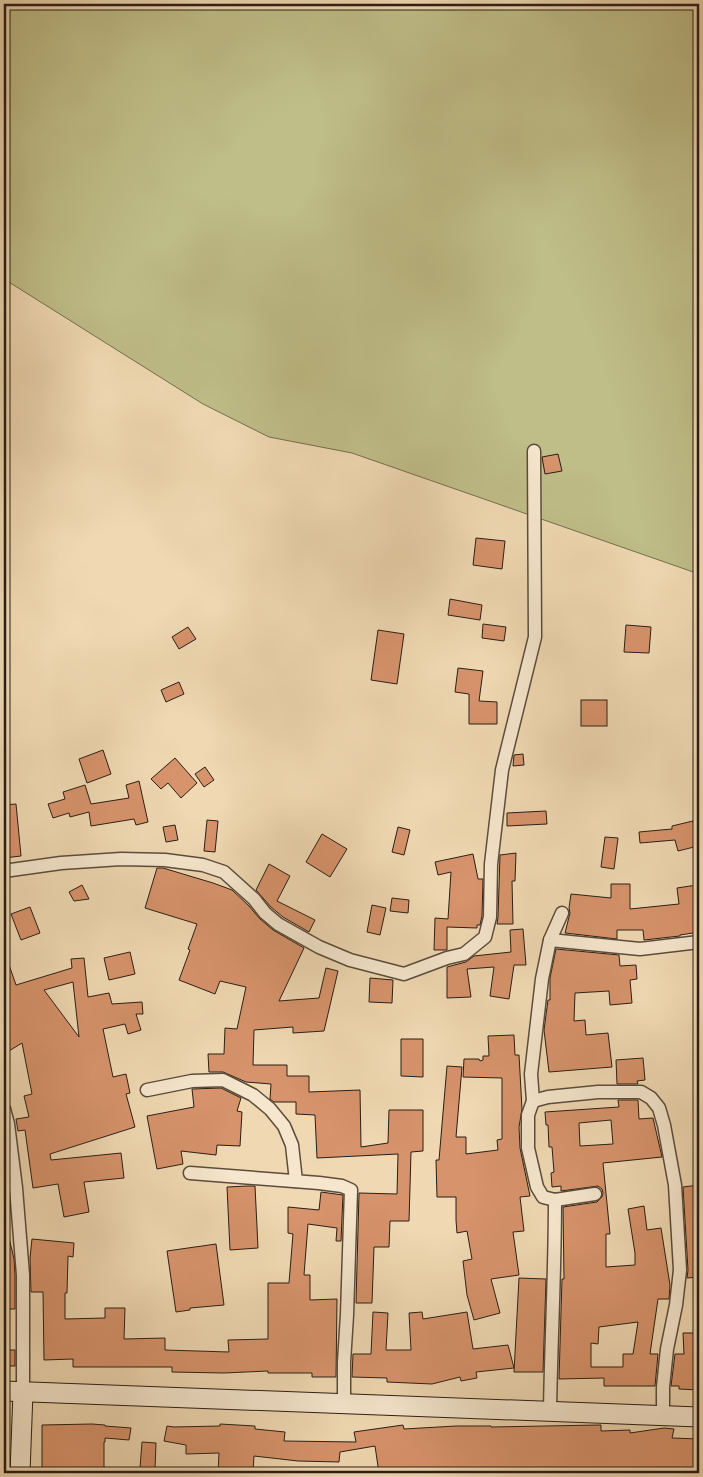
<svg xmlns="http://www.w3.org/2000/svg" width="703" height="1477" font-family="'Libre Caslon Text',serif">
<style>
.green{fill:#bfbd88;stroke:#746e4e}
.building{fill:#d7936b;stroke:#2a1e15;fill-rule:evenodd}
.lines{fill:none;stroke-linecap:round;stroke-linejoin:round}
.minor-casing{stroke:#5b4c3c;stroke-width:15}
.secondary-casing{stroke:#2a1e15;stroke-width:21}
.minor{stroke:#f5e6cd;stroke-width:12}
.secondary{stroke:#f5e6cd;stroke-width:19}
</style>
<rect width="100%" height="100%" fill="#efd8b2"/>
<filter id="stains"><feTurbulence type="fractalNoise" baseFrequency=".004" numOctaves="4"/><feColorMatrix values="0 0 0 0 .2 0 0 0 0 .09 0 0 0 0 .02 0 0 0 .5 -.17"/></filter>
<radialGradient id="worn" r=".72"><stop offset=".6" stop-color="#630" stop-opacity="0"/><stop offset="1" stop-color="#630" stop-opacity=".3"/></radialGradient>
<path class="green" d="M4,4H699V574L352,453L269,437L203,404L4,279Z"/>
<g class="building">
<path d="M558,454L562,471L545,474L542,457Z"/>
<path d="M476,538L505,541L502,569L473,565Z"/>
<path d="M450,599L482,605L480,620L448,615Z"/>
<path d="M483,624L506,627L504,641L482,638Z"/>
<path d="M626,625L651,627L649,653L624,652Z"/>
<path d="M188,627L196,639L179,649L172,637Z"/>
<path d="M378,630L404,634L397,684L371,680Z"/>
<path d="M458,668L483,671L479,701L497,702V724H469V694L455,692Z"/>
<path d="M179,682L184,694L166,702L161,690Z"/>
<rect x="581" y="700" width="26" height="26"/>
<path d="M103,750L111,774L87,783L79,759Z"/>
<path d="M523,754L524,765L513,766L514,755Z"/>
<path d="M175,758L197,783L181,798L168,783L161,789L151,779Z"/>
<path d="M205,767L214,780L204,787L195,774Z"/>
<path d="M139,781L148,822L136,825L134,819L91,826L89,812L70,817L69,813L53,818L48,804L65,799L63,792L85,785L91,804L129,798L126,785Z"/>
<path d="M16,804L21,856L4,858V805Z"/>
<path d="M546,811L547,824L507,826V813Z"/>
<path d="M207,820L218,821L215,852L204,851Z"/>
<path d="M693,821L698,846L678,851L675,840L640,843L639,832L672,829V826Z"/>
<path d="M175,825L178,840L166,842L163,827Z"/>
<path d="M398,827L410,830L404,855L392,852Z"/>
<path d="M322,834L347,849L330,877L306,862Z"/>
<path d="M605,837L618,838L614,869L601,867Z"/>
<path d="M516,853L515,881H512L513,924H497L498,917L500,855Z"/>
<path d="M473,854L478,879H483L482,916L480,925H477V928L447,927V950H434L435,918L448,919L451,872L438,875L435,862Z"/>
<path d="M269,864L290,876L277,901L315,920L309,932L283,917L271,907L256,890Z"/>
<path d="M157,868H163L213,883L232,890L248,905L260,919L273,930L304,948L279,1001L319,998L326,968L338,971L324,1031L293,1033V1027L254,1030L253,1065H287V1076H309V1092L360,1090L361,1147L388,1143L389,1110H423V1151L411,1152L409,1221H390L389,1247H374L372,1303H356L359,1193L397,1194L398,1154L317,1158L315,1115L296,1114V1102H274L270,1099L271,1084L246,1082L223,1072H209L208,1054H224L225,1028L237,1029L246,987L220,981L215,994L179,980L190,950L188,949L197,924L145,908Z"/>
<path d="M611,884H630V909L679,904L677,888L697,885L698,890L699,889V932L680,935V936L644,940L643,930H617V939L565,933L570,913L569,908L571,894L611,898Z"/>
<path d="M82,885L89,899L74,901L69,892Z"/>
<path d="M392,898L409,900L408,913L390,911Z"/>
<path d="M372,905L386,908L380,935L367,932Z"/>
<path d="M30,907L40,933L21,940L11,914Z"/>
<path d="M523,929L526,965H514L509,999L490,996L494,967L467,969L471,997L447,998V967L466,962L474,956L511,952L510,930Z"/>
<path d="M556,949L619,955L620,966L636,965L637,979L630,980L632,1003L610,1005L609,991L575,993L574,1021L585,1020L586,1035L608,1033L612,1067L549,1072L544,1030L548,1000H550V978Z"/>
<path d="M130,952L135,974L109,980L104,958Z"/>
<path d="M4,956H6L16,985L72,968L71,959L84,958L88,997L109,993L112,1004L142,1002L143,1014H136L141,1030L128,1034L125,1024L103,1029L113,1077L126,1074L130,1093L126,1094L135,1127L50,1154L51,1160L121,1153L124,1178L84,1182L89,1212L64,1217L58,1184L33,1188L25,1130L18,1131L16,1119L29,1117L24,1096L32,1094L22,1043L4,1054ZM73,982L79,1037L44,990Z"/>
<path d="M370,978L393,980L392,1003L369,1002Z"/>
<path d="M514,1035L515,1055H519L522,1109L519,1127L520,1148L530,1196L520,1197L524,1231L513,1232L519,1275L491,1279L500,1313L474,1320L467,1295L463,1261L472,1259L467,1231L457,1233L456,1220V1197H437L436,1160H439L447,1066L462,1067L456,1137H466V1154L498,1150L497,1140L502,1139V1078L463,1077L464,1059H479L480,1061L483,1060V1056H489L488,1036Z"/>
<path d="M401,1039H423V1077L401,1076Z"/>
<path d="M643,1058L645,1080L637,1081L638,1084H617L616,1060Z"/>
<path d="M221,1088L241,1098L237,1111L242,1112L240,1146L217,1145L216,1155L181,1151L183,1164L157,1169L147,1116L194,1107L192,1089Z"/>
<path d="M618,1100H638L639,1119L653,1118L662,1157L603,1163L610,1234H606V1267L635,1265V1253L628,1209L644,1206L647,1230L661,1228L670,1285L669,1299H658L650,1354H658L655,1386H604V1378L559,1379L562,1279H564L563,1207L597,1202L602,1197L603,1193L602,1189L598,1186L561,1191V1186L552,1187L551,1173L554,1172L552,1147H549L548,1125H546L545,1112L619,1107ZM611,1120L613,1144L580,1146L579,1123ZM638,1322L633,1354H623V1367H591V1343L598,1344L599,1327Z"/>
<path d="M699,1185V1277L687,1278L688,1270L683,1187Z"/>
<path d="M247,1186H255L258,1248L230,1250L227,1187Z"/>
<path d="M321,1192L343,1195L341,1241H336L337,1228L308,1224L304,1275H310V1300L337,1299L336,1377H312V1373H268V1371L224,1373L172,1372V1367H73V1359L44,1360L43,1292H31L30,1258L32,1239L74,1243L73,1257L68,1256L67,1293H65V1319L105,1318V1308H125L124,1339L165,1338V1350L229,1352L228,1340L268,1339V1283H289L293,1234L288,1233V1207L319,1210Z"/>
<path d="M9,1238L14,1259L15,1275V1309H4V1239Z"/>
<path d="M216,1244L224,1305L190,1308V1310L176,1312L167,1251Z"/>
<path d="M519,1278L546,1279L543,1372H514Z"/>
<path d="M373,1312L388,1313L386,1350H411L409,1313L422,1312L423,1319L467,1312L473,1349L508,1345L514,1368L476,1372L477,1378L461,1381L460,1377L432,1384L387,1382V1378L352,1377L353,1354H371Z"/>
<path d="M683,1333H699V1390L679,1389V1386H671L675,1354H684Z"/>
<rect x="4" y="1350" width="11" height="16"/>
<path d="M92,1424L105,1425V1426L131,1428L129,1440L105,1438V1442H104V1473H42V1425Z"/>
<path d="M220,1424L255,1426V1429L285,1432L284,1441L356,1442L354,1432L403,1425L404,1429L456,1426H491V1427L599,1425H601V1431L630,1430V1433L664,1428L674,1429L672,1438L699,1439V1473H379L375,1446L340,1452L339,1462L298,1461L254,1456L253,1473H218L219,1453L186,1454V1445L164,1441L167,1426L174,1427L220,1426Z"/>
<path d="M142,1442L156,1443L155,1469L140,1468Z"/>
</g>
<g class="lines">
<defs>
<g id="minor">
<path d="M4,871L61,863L121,859L165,860L203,865L224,872L254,899L265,913L278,924L319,947L350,960L404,974L447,958L464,954L485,937L490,917L491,864L502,770L535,637L534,451"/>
<path d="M562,913L550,940L542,979L531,1074L533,1101L528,1115V1148L537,1187L543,1197L555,1200L595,1194"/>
<path d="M550,940L640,949L699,942"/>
<path d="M147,1090L192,1081L223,1080L253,1095L270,1109L284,1126L292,1145L296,1181"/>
<path d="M533,1101L548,1097L598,1092H641L651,1098L659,1108L664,1125L675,1185L680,1270L676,1305L667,1349L663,1387V1417"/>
<path d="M4,1109L8,1124L16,1188L23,1275V1392"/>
<path d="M190,1173L319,1183L342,1186L351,1190L347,1315L344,1362V1403"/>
<path d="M550,1412C551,1342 555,1271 555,1200"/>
</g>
<g id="secondary">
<path d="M4,1391L699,1417"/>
<path d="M20,1473L23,1392"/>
</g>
</defs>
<use href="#minor" class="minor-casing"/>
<use href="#secondary" class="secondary-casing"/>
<use href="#minor" class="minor"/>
<use href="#secondary" class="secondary"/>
</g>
<rect width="703" height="1477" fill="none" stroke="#efd8b2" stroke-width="20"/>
<rect x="5" y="5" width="693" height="1467" fill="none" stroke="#2a1e15" stroke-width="2.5"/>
<rect x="10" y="10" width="683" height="1457" fill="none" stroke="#2a1e15"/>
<rect width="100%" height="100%" filter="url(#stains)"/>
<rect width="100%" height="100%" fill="url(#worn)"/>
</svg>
